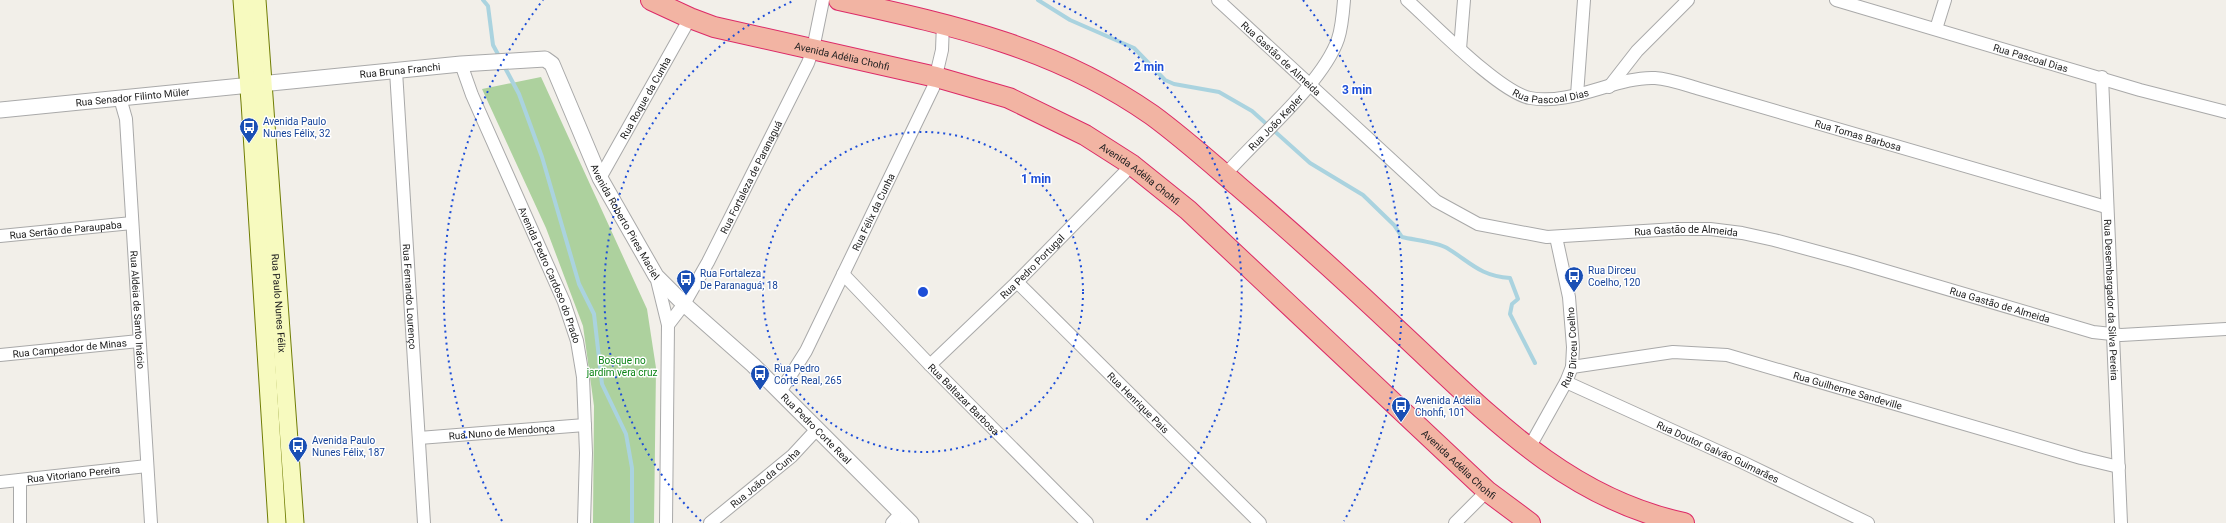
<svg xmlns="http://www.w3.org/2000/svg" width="2226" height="523" font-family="Roboto,sans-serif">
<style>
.forest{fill:#add19e}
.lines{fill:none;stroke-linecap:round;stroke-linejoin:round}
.stream{stroke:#aad3df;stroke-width:4}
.minor-casing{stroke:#a9a9a9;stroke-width:14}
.tertiary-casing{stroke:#a9a9a9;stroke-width:17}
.secondary-casing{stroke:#707d05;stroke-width:19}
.trunk-casing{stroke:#dc2a67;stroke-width:22}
.minor{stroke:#fff;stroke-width:12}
.tertiary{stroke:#fff;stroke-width:15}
.secondary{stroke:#f7fabf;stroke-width:17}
.trunk{stroke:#f2b4a3;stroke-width:20}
.ring{fill:none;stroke:#1d4ed8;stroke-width:2;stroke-dasharray:2 4}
.labels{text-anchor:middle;stroke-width:3;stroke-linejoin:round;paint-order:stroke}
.street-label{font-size:10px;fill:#222;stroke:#fff}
.transit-label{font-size:10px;fill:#164399;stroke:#fff;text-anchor:start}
.park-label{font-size:10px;fill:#0c8416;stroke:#fff}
.centre{fill:#1d4ed8;stroke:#fff;stroke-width:2}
.ring-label{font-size:12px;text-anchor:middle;font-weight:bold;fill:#1d4ed8;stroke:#fff;stroke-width:3;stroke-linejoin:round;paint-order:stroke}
</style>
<rect width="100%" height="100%" fill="#f2efe9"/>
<path class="forest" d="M541,77L647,309L656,368L654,523H593L594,406L583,326L546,228L482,89Z"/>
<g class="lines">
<g class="stream">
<path d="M483,0L488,6L493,45L500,58"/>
<path d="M1038,0L1070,20L1134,48L1165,80L1174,84L1219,92L1252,111L1310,163L1363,195L1394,225L1402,237C1414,240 1437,242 1447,248C1470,262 1480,276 1510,278L1518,299L1512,304L1510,314L1535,363"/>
<path d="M503,64L519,94L542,157L579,284L594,314L602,384L626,434L632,468V523"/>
</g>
<defs>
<g id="minor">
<path id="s1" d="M1218,0L1436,201L1478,224L1547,237L1676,229H1710L1742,233L1774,240L1852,261L2093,332L2121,335L2226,329"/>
<path id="s2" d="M1407,0C1433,23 1499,92 1530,98C1572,106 1617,76 1655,78C1670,79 1686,85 1700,89L2106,207"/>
<path id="s3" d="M1836,0L2140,90L2226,112"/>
<path d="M1936,29L1945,0"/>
<path d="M1460,49L1464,0"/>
<path id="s4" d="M461,64L472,95L564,302L577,341L583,377L586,453L584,523"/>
<path id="s5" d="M396,71L424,523"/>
<path id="s6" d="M2102,77L2121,523"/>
<path d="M1609,87L1637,51L1688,0"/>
<path d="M1577,95L1584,0"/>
<path id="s7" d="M120,98L126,119L151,523"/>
<path id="s8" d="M1225,175C1257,138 1323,83 1338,39C1342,27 1343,13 1344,0"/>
<path id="s9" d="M600,178L690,18"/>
<path id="s10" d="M0,236L132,223"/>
<path id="s11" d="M843,274L930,365L1087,523"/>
<path d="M656,276L668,325L666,523"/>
<path id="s12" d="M1017,282L1260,523"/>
<path id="s13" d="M668,325L684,304L708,262L808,63L813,49L823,0"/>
<path id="s14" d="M0,355L139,341"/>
<path id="s15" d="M930,365L1017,282L1132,165"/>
<path id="s16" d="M1572,367L1673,352L1727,355L2081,458L2119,467"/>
<path id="s17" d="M1566,382L1742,462L1868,523"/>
<path id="s18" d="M780,392L806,351L933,88L942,50L943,23"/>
<path id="s19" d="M419,438L585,425"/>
<path id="s20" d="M1529,448L1566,382L1572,367L1573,347L1569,297L1556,237"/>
<path id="s21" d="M0,482L147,466"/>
<path d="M20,523V480"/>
<path id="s22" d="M710,523L792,456L817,429"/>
<path d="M892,523L901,513"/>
<path d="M1455,523L1487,491"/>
</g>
<g id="tertiary">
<path id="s23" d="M0,110L461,64L545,59L552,64L600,178L656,276L684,304L753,365L911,523"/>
</g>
<g id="secondary">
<path d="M242,0L250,102L277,523"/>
<path id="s24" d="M257,0L295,523"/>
</g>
<g id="trunk">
<path id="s25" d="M651,0L690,18L714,27L936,77L1009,98L1085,135L1132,165L1188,210L1487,491L1530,523"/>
<path d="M839,0C952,25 1055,47 1152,115C1182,137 1210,162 1238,186C1294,234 1348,283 1401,333C1487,413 1565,498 1684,523"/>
</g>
</defs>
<use href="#minor" class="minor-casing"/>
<use href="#tertiary" class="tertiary-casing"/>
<use href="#secondary" class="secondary-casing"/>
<use href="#trunk" class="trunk-casing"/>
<use href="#minor" class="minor"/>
<use href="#tertiary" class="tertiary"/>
<use href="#secondary" class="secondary"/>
<use href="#trunk" class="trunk"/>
</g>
<g class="ring">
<circle cx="923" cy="292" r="160"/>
<path d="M701 521A319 319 0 0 1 793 1M1053 1A319 319 0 0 1 1145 521"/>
<path d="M502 521A479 479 0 0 1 543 0M1303 0A479 479 0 0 1 1344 521"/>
</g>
<defs>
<symbol id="bus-pin" viewBox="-11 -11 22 30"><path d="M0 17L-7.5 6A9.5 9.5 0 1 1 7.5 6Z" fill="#1a4fb4" stroke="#fff"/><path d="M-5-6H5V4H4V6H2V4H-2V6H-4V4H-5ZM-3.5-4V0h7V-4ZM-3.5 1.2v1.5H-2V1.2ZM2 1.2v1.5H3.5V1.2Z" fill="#fff"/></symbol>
</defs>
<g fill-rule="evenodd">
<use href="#bus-pin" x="238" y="116" width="22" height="30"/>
<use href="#bus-pin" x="1563" y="265" width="22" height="30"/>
<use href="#bus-pin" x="675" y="268" width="22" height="30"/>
<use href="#bus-pin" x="749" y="363" width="22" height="30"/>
<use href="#bus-pin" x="1390" y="395" width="22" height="30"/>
<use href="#bus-pin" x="287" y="435" width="22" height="30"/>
</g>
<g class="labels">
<g class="street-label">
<text dy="4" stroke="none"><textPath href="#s25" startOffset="200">Avenida Adélia Chohfi</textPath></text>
<text dy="4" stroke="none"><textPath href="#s3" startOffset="203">Rua Pascoal Dias</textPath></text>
<text dy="4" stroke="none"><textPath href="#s1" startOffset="86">Rua Gastão de Almeida</textPath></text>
<text dy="4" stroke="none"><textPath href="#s23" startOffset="402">Rua Bruna Franchi</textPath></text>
<text dy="4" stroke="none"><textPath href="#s2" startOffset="179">Rua Pascoal Dias</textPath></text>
<text dy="4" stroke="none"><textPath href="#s23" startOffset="133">Rua Senador Filinto Müler</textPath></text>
<text dy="4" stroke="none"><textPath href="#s9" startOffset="92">Rua Roque da Cunha</textPath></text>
<text dy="4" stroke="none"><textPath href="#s8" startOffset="73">Rua João Kepler</textPath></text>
<text dy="4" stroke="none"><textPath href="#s2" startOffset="497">Rua Tomas Barbosa</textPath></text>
<text dy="4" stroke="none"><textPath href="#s25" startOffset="524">Avenida Adélia Chohfi</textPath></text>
<text dy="4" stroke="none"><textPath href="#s13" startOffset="170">Rua Fortaleza de Paranaguá</textPath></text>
<text dy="4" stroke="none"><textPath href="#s18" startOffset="203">Rua Félix da Cunha</textPath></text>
<text dy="4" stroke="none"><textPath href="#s23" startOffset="730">Avenida Roberto Pires Maciel</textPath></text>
<text dy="4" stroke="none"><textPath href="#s10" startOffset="66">Rua Sertão de Paraupaba</textPath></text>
<text dy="4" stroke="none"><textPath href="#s1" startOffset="554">Rua Gastão de Almeida</textPath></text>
<text dy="4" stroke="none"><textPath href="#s15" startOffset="142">Rua Pedro Portugal</textPath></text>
<text dy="4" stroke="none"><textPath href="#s4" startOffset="229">Avenida Pedro Cardoso do Prado</textPath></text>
<text dy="4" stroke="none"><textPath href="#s5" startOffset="226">Rua Fernando Lourenço</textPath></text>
<text dy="4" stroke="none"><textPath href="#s6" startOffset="223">Rua Desembargador da Silva Pereira</textPath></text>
<text dy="4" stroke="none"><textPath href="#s24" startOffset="304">Rua Paulo Nunes Félix</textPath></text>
<text dy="4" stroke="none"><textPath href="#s1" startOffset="878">Rua Gastão de Almeida</textPath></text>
<text dy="4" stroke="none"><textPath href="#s7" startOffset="213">Rua Aldeia de Santo Inácio</textPath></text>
<text dy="4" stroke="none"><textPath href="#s20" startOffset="111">Rua Dirceu Coelho</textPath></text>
<text dy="4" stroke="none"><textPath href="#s14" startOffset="70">Rua Campeador de Minas</textPath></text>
<text dy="4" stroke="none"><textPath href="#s16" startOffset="282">Rua Guilherme Sandeville</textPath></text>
<text dy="4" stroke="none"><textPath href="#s11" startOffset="174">Rua Baltazar Barbosa</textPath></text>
<text dy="4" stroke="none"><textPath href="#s12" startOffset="171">Rua Henrique Pais</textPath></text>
<text dy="4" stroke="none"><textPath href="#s23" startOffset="1014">Rua Pedro Corte Real</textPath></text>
<text dy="4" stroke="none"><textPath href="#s19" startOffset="83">Rua Nuno de Mendonça</textPath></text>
<text dy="4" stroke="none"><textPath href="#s17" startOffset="167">Rua Doutor Galvão Guimarães</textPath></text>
<text dy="4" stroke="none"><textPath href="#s25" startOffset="956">Avenida Adélia Chohfi</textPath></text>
<text dy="4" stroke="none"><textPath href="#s21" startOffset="74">Rua Vitoriano Pereira</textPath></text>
<text dy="4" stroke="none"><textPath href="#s22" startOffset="71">Rua João da Cunha</textPath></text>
</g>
<g class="transit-label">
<text x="263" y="125">Avenida Paulo<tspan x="263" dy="12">Nunes Félix, 32</tspan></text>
<text x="1588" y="274">Rua Dirceu<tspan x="1588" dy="12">Coelho, 120</tspan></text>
<text x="700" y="277">Rua Fortaleza<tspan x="700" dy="12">De Paranaguá, 18</tspan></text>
<text x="774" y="372">Rua Pedro<tspan x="774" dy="12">Corte Real, 265</tspan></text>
<text x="1415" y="404">Avenida Adélia<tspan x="1415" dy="12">Chohfi, 101</tspan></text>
<text x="312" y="444">Avenida Paulo<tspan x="312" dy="12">Nunes Félix, 187</tspan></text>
</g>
<g class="park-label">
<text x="622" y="364">Bosque no<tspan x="622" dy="12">jardim vera cruz</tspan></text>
</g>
</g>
<circle cx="923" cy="292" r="6" class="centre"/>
<g class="ring-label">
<text x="1149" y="71">2 min</text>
<text x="1357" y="94">3 min</text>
<text x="1036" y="183">1 min</text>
</g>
</svg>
